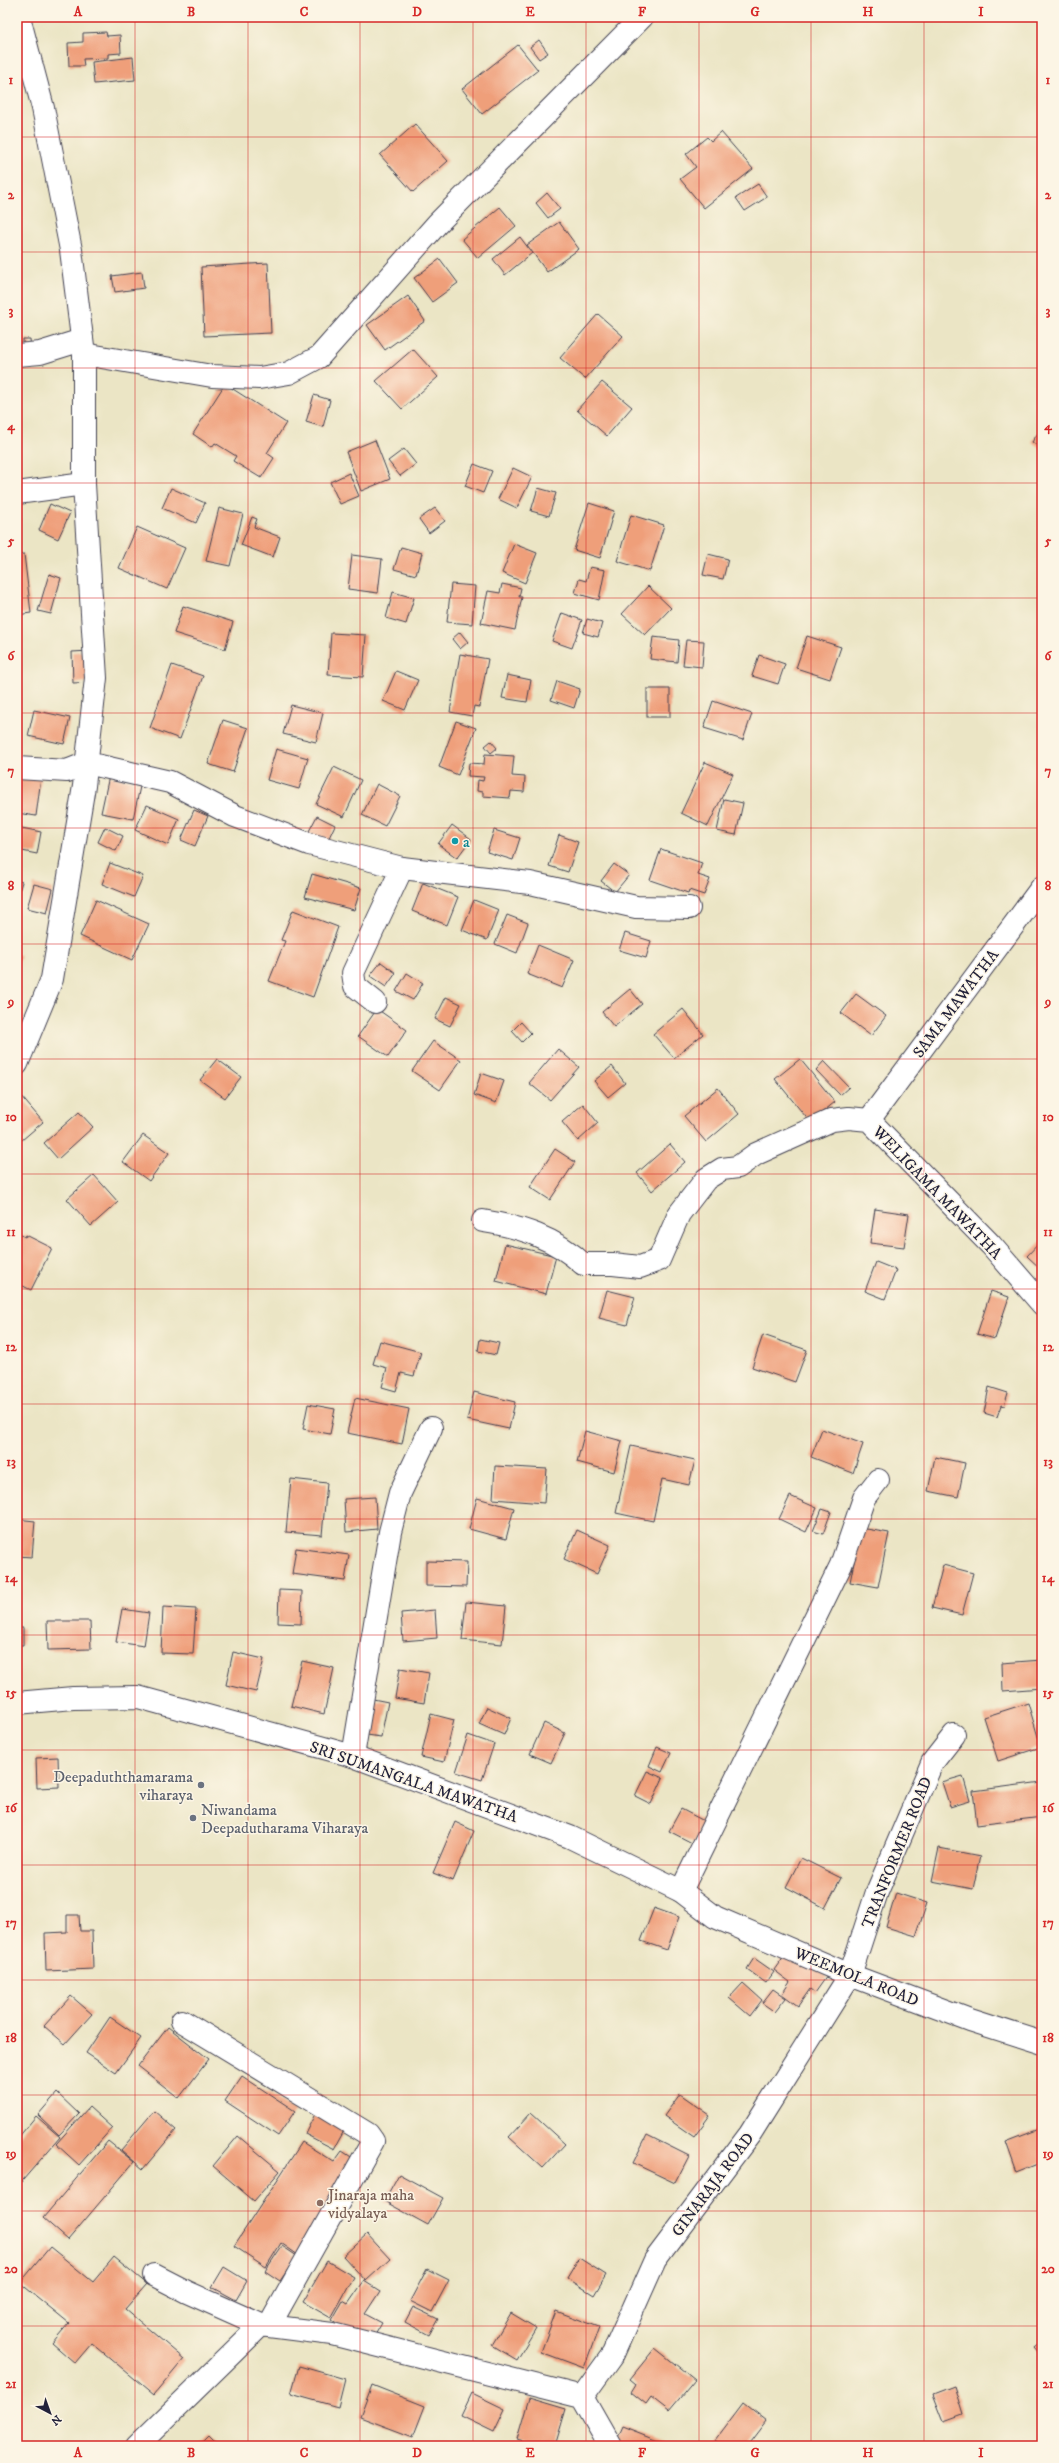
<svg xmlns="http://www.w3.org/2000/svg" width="1059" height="2463" font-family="'IM FELL DW Pica',serif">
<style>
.building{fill:#ef9f7a}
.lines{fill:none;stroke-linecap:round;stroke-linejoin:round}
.minor-casing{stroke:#403f50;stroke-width:24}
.minor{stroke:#fff;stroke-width:22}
.grid{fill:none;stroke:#d62828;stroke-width:1;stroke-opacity:0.55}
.culture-dot{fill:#0f9aa8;stroke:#fcf5e5;stroke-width:1.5}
.worship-dot{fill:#6b7280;stroke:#fcf5e5;stroke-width:1.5}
.education-dot{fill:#8d6e63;stroke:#fcf5e5;stroke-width:1.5}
.labels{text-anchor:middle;stroke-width:3;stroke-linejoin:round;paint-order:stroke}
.culture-label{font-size:16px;fill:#0d838f;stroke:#fcf5e5;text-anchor:start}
.street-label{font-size:16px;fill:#22223b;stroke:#fcf5e5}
.worship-label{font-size:16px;fill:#5b616d;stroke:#fcf5e5;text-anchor:end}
.education-label{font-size:16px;fill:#785e54;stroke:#fcf5e5;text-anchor:start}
.neatline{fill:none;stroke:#d62828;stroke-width:1.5}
.grid-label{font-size:13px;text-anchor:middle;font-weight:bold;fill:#d62828}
</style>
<rect width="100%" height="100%" fill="#fcf5e5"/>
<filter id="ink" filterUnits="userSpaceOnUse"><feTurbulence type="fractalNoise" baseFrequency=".025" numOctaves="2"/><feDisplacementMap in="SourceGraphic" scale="8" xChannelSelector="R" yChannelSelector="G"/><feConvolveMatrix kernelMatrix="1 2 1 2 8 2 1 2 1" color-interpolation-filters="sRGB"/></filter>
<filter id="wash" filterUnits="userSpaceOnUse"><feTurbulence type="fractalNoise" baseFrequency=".012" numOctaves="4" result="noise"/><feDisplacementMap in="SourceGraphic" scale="16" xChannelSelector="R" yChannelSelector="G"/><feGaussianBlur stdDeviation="0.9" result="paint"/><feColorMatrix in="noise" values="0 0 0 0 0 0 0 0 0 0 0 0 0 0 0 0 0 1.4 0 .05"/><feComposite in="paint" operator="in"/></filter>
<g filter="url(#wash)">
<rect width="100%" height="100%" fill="#ebe5c5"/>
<g id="blocks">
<g class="building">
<path d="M106,32L107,36L120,35L121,53L108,54V58L83,59L84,66H69L68,43L83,42V33Z"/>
<path d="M539,40L548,53L539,59L530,47Z"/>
<path d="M518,45L538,70L482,114L462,89Z"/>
<path d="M133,57L135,80L94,84L92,62Z"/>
<path d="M415,124L448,161L413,192L380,155Z"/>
<path d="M721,132L753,169L704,208L680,179L696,167L686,154L707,137L711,141Z"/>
<path d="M758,184L767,197L745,211L736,198Z"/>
<path d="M547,193L560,209L548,218L536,203Z"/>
<path d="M500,207L516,226L478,258L462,239Z"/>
<path d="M559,222L579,249L547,272L527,245Z"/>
<path d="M520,237L532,253L505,275L493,259Z"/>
<path d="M440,259L458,283L432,302L414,278Z"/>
<path d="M268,263L271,333L204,336L201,267Z"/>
<path d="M142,272L144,288L115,292L112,276Z"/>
<path d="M408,296L425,321L385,350L367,325Z"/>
<path d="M598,314L623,336L585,379L560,358Z"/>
<path d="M23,339H30L31,350H23Z"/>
<path d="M413,349L438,377L402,409L376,381Z"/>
<path d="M602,382L632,407L607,436L577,410Z"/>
<path d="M225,384L286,423L267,453L274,458L261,478L233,461L236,456L215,443L212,447L193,434Z"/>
<path d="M314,395L330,400L323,427L306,422Z"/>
<path d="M1038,433L1042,436V449L1032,442Z"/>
<path d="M375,440L390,479L361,491L346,452Z"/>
<path d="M404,449L416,464L400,476L388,461Z"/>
<path d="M474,464L492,471L483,493L465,486Z"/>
<path d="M513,468L532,477L517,508L498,499Z"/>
<path d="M349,473L359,496L340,504L330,482Z"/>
<path d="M171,488L205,503L196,523L162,508Z"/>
<path d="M538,488L556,493L549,516L531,511Z"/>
<path d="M589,503L614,511L600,558L574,550Z"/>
<path d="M50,504L70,513L58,539L39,530Z"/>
<path d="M219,508L243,514L230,566L206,561Z"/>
<path d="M435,508L445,521L429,533L419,519Z"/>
<path d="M631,515L664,525L650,571L617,561Z"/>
<path d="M17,517L21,519L17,528Z"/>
<path d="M252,517L257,519L254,527L280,537L273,557L241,545Z"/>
<path d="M137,527L185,548L167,589L119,568Z"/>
<path d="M514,544L537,553L525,583L502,573Z"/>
<path d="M401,547L422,553L416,575L394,569Z"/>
<path d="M24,554L31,613L17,615V555Z"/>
<path d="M708,554L728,559L723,579L703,575Z"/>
<path d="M352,555L382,559L378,593L348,589Z"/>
<path d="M590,567L605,570L599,600L575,593L579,579L586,581Z"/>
<path d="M49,574L61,578L51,614L38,611Z"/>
<path d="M451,584L475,586L472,624L447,622Z"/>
<path d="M502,584L521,588L519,597H522L515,630L481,623L488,591L500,593Z"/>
<path d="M648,586L671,608L645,635L622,614Z"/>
<path d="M393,592L414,598L406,624L386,618Z"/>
<path d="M183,606L233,622L225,649L174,633Z"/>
<path d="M562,613L582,620L572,648L552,641Z"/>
<path d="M587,619L602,623L598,637L583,633Z"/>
<path d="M460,632L468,642L460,649L452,639Z"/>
<path d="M331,633L366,635L363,677L328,675Z"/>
<path d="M807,636L841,647L830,679L796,668Z"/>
<path d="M653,637L679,640L677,662L650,659Z"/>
<path d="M686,640L704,641L702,667L683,665Z"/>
<path d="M90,651L91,682L73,683L72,652Z"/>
<path d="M460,654L488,659L479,707L474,706L472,716L450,712Z"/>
<path d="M759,655L785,664L778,684L752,676Z"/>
<path d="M172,665L203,676L180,739L150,728Z"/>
<path d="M396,671L418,680L405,710L383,701Z"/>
<path d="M507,675L531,680L527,702L502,698Z"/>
<path d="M557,681L580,689L574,708L551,700Z"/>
<rect x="647" y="689" width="23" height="28"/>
<path d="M713,701L752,714L743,740L704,728Z"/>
<path d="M291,705L323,713L316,742L283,734Z"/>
<path d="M34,710L70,718L64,744L28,736Z"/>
<path d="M223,720L248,728L233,772L208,764Z"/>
<path d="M456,721L476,728L458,775L439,767Z"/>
<path d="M491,741L497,748L491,753L485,746Z"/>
<path d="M276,749L308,758L299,789L267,780Z"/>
<path d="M485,754L514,756L512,776L525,777L524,792L511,791L510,798L483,796V792L477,791L478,780L483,781L484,777L468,776L469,763L484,764Z"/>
<path d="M705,762L733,774L708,826L681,813Z"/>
<path d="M334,767L361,780L344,817L316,804Z"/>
<path d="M17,775L41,778L36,816L17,813Z"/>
<path d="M109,776L141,782L133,819L101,813Z"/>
<path d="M377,784L400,796L385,826L362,815Z"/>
<path d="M724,799L743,803L736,835L717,831Z"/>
<path d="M147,805L179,819L168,845L135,830Z"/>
<path d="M194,810L208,816L195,846L181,840Z"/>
<path d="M317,816L335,825L327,842L308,833Z"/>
<path d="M452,825L471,839L457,858L438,844Z"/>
<path d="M17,827L41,832L37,854L17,850Z"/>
<path d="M105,827L123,836L116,851L98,842Z"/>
<path d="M494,830L520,838L513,860L487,852Z"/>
<path d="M559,835L578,842L568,872L549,866Z"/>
<path d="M661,849L702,863L698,875L710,879L704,895L689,890L688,893L650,880Z"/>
<path d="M110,863L143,876L134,897L102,884Z"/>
<path d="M614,864L629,875L615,892L601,881Z"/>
<path d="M312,874L361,888L354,910L305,897Z"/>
<path d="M17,880L22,882L17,898Z"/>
<path d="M423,883L458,897L447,925L412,911Z"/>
<path d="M34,884L53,889L47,913L27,908Z"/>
<path d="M96,900L149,924L132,960L80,936Z"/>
<path d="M474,900L499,910L487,940L462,930Z"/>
<path d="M293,910L338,927L313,997L269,981L285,941L281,940Z"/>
<path d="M507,915L528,923L517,953L495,944Z"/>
<path d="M625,933L651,941L646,958L619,950Z"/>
<path d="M538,945L574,960L562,988L527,974Z"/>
<path d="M17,954L21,956L17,964Z"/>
<path d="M381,962L396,973L386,987L370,976Z"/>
<path d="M407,973L423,983L413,1000L396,991Z"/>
<path d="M630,989L642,1004L614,1027L602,1012Z"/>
<path d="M856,994L886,1016L871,1036L841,1013Z"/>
<path d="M446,997L461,1004L450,1026L435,1019Z"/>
<path d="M377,1009L407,1030L388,1057L358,1036Z"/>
<path d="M683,1009L703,1034L674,1058L653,1034Z"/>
<path d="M521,1022L531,1033L522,1042L512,1031Z"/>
<path d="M433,1041L461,1060L440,1090L412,1071Z"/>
<path d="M558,1049L579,1067L550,1100L529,1083Z"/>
<path d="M217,1059L241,1077L225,1098L200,1080Z"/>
<path d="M800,1059L835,1102L810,1122L775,1079Z"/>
<path d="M824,1061L849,1087L840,1095L816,1070Z"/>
<path d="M612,1066L625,1083L608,1097L594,1081Z"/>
<path d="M481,1073L504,1081L496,1103L474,1095Z"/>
<path d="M718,1088L739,1114L706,1142L684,1116Z"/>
<path d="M20,1095L43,1122L22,1140L17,1134V1098Z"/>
<path d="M583,1104L598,1123L578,1141L562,1122Z"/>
<path d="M79,1112L93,1127L58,1159L44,1143Z"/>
<path d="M143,1135L169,1153L149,1181L123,1162Z"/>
<path d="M670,1144L685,1162L652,1191L637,1173Z"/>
<path d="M555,1149L575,1162L550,1200L530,1187Z"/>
<path d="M94,1175L118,1202L91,1226L67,1199Z"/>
<path d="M875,1209L909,1214L904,1247L870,1243Z"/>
<path d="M17,1233L25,1237L26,1235L52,1248L31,1290L17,1283Z"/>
<path d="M1041,1241L1042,1242V1270L1027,1256Z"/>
<path d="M505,1244L556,1256L546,1294L496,1281Z"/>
<path d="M876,1262L896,1270L885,1299L865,1291Z"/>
<path d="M607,1290L635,1297L627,1325L599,1318Z"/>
<path d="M991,1291L1009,1297L995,1339L977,1334Z"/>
<path d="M763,1335L807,1350L795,1382L752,1367Z"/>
<path d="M480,1339L499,1343L496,1355L478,1351Z"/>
<path d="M380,1341L421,1352L414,1376L401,1373L396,1391L382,1387L387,1368L373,1364Z"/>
<path d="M989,1387L1008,1393L1004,1406L1001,1405L997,1417L984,1413Z"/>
<path d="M474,1392L515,1402L509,1429L467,1420Z"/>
<path d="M355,1398L409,1409L402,1444L347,1433Z"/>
<path d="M308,1404L335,1409L330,1434L303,1429Z"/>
<path d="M822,1429L863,1444L853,1473L811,1457Z"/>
<path d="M585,1431L622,1441L614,1472L577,1462Z"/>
<path d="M631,1446L695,1460L689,1485L662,1479L653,1521L616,1513Z"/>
<path d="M935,1457L965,1463L958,1497L928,1491Z"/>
<path d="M495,1466L547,1469L544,1503L493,1499Z"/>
<path d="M291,1479L327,1483L322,1535L286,1532Z"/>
<path d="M790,1496L817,1508L806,1532L779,1519Z"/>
<path d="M375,1497L377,1529L346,1532L344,1499Z"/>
<path d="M477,1498L514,1508L506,1539L469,1529Z"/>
<path d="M822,1509L831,1512L823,1534L813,1531Z"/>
<path d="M17,1519L35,1521L32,1557L17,1556Z"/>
<path d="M861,1528L889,1533L878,1587L850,1582Z"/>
<path d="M577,1530L610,1545L597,1574L564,1559Z"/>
<path d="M296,1548L349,1555L345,1581L292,1574Z"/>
<path d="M426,1561L467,1562L466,1587L426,1586Z"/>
<path d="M943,1565L973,1573L962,1615L932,1608Z"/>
<path d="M279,1590L302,1591L301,1624L278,1623Z"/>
<path d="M466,1602L506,1606L502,1644L462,1640Z"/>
<path d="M163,1607L196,1609L193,1654L161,1653Z"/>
<path d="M122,1609L149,1613L144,1646L116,1642Z"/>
<path d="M435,1610L437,1638L403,1641L401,1613Z"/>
<path d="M47,1621H90L91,1649L48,1650Z"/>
<rect x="17" y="1628" width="6" height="17"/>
<path d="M233,1652L264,1659L256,1692L226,1685Z"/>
<path d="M1042,1660V1688L1003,1691L1002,1663Z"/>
<path d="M302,1661L334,1668L324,1714L291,1706Z"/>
<path d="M400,1668L429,1673L424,1703L395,1698Z"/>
<path d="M373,1699L388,1702L381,1737L367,1735Z"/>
<path d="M1028,1703L1041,1747L998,1761L984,1717Z"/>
<path d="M487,1707L511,1718L504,1735L479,1724Z"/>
<path d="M431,1714L454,1720L444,1762L421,1757Z"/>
<path d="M544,1723L565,1733L551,1763L530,1754Z"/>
<path d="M468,1735L494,1744L482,1780L456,1772Z"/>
<path d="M657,1747L671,1753L662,1772L649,1766Z"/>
<path d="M58,1757L59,1787L37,1788L36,1758Z"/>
<path d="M647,1771L663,1778L651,1804L635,1796Z"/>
<path d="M963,1776L970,1801L950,1807L942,1782Z"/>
<path d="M1042,1782V1817L977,1825L973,1791Z"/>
<path d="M681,1809L706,1822L694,1844L669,1831Z"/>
<path d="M455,1822L474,1831L453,1881L433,1873Z"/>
<path d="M939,1848L980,1856L973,1889L932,1881Z"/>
<path d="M801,1858L841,1878L825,1908L786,1887Z"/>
<path d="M896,1893L927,1903L916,1936L886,1927Z"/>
<path d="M654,1908L679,1917L667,1950L641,1941Z"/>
<path d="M67,1915H79L80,1931H92L93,1969L46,1971L45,1933L67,1932Z"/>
<path d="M789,1949L827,1976L815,1993L810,1989L798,2006L782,1994L790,1982L774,1970Z"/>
<path d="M754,1958L774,1972L766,1983L747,1969Z"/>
<path d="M743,1983L762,2000L750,2016L729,1998Z"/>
<path d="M773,1989L786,1998L775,2012L762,2003Z"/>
<path d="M71,1996L92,2014L65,2044L44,2026Z"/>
<path d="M110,2017L141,2038L116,2073L86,2053Z"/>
<path d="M168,2027L209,2059L179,2098L138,2066Z"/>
<path d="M242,2076L295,2111L278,2136L225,2101Z"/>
<path d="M57,2093L79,2114L59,2135L38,2115Z"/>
<path d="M680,2094L710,2115L694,2137L664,2116Z"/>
<path d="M89,2107L112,2128L79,2165L56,2144Z"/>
<path d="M154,2111L176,2130L143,2169L121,2150Z"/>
<path d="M531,2113L565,2144L543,2168L509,2137Z"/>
<path d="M315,2114L345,2129L334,2149L305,2134Z"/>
<path d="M36,2116L60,2137L17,2187V2139Z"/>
<path d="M1042,2128V2163L1017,2173L1006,2142Z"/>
<path d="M647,2135L689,2156L675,2183L633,2163Z"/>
<path d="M238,2136L280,2171L254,2201L213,2166Z"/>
<path d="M108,2141L134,2162L68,2240L43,2218Z"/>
<path d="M302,2142L334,2162L342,2151L359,2162L298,2255L281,2243L266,2267L234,2246Z"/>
<path d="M399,2174L443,2198L428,2225L384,2201Z"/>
<path d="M367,2234L390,2259L366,2281L343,2256Z"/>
<path d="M282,2246L297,2256L280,2281L265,2271Z"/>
<path d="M50,2247L93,2282L114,2257L147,2284L125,2309L184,2359L154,2395L92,2343L75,2363L52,2343L69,2323L20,2283Z"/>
<path d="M579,2258L606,2275L594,2295L567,2278Z"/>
<path d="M327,2261L354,2277L331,2318L303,2302Z"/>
<path d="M224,2267L247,2281L236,2300L212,2287Z"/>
<path d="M427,2269L449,2280L432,2312L410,2301Z"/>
<path d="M364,2281L380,2291L365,2314L382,2323L371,2342L352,2333L332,2320L343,2301L348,2304Z"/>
<path d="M413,2307L438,2319L429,2335L405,2322Z"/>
<path d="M556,2311L599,2327L584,2368L541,2352Z"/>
<path d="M511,2313L536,2328L517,2360L492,2345Z"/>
<path d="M1042,2340V2354L1035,2346Z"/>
<path d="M655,2348L695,2380L669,2411L651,2397L646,2404L631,2392L636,2384L630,2379Z"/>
<path d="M299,2366L345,2379L338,2407L291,2394Z"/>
<path d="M372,2385L425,2406L413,2437L360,2417Z"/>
<path d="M954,2386L963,2415L944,2422L933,2394Z"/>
<path d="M472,2393L505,2409L494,2432L461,2416Z"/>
<path d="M529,2398L566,2409L555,2446H540L517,2439Z"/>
<path d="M743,2403L766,2421L747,2446H722L715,2440Z"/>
<path d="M622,2426L668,2444L667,2446H626L615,2442Z"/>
<path d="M209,2435L220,2446H198Z"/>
</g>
</g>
</g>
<g filter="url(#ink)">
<use href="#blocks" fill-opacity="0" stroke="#403f50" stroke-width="1"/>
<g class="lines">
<defs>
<g id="minor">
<path d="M84,354L212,376L259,378L289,373L319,357L437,224L642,17"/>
<path d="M17,355L40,353L82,340"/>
<path d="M17,493L84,484"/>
<path d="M17,768L67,771L87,763L170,782L235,816L309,844L402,868L530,883L636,907L689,908"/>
<path d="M375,1002L355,986L353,973L402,868"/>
<path d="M17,1064L52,979L84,786L96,678L84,484V354L71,250L43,108L19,17"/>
<path d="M869,1120L1042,887"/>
<path d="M483,1221C521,1227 555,1238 583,1264H613L640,1267L659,1260L679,1214L706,1179L722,1169L738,1167L756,1154L832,1120L849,1118L869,1120L991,1245L1042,1304"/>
<path d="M17,1703L73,1698L138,1697L353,1756L570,1837L681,1891L715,1917L850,1975L970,2020L1042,2043"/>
<path d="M353,1756L390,1532L400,1493L431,1428"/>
<path d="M681,1891L841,1565L864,1498L878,1480"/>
<path d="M182,2021L368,2134L373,2141L269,2326"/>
<path d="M154,2275L187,2292L261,2325"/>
<path d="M582,2397L613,2354L655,2260L750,2134L850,1975L877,1892L932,1763L954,1735"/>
<path d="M137,2446L261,2325L332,2334L582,2397L610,2446"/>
</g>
</defs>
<use href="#minor" class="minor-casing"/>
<use href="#minor" class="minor"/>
</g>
</g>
<path class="grid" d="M135,17V2446M248,17V2446M360,17V2446M473,17V2446M586,17V2446M699,17V2446M811,17V2446M924,17V2446M17,137H1042M17,252H1042M17,368H1042M17,483H1042M17,598H1042M17,713H1042M17,828H1042M17,944H1042M17,1059H1042M17,1174H1042M17,1289H1042M17,1404H1042M17,1519H1042M17,1635H1042M17,1750H1042M17,1865H1042M17,1980H1042M17,2095H1042M17,2211H1042M17,2326H1042"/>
<circle class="culture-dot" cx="455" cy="841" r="4"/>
<g class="worship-dot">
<circle cx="201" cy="1785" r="4"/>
<circle cx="193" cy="1818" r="4"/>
</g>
<circle class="education-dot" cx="320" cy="2203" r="4"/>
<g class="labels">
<g class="culture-label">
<text x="463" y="847">a</text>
</g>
<g class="street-label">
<text transform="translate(955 1003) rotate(-53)" y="6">SAMA MAWATHA</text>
<text transform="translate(938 1192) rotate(46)" y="6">WELIGAMA MAWATHA</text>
<text transform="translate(414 1781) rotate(19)" y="6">SRI SUMANGALA MAWATHA</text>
<text transform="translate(896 1852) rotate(-68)" y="6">TRANFORMER ROAD</text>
<text transform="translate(857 1976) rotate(22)" y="6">WEEMOLA ROAD</text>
<text transform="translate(712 2184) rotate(-53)" y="6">GINARAJA ROAD</text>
</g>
<g class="worship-label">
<text x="193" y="1782">Deepaduththamarama<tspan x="193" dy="18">viharaya</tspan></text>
<text x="201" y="1815" text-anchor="start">Niwandama<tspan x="201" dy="18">Deepadutharama Viharaya</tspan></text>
</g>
<g class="education-label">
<text x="328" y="2200">Jinaraja maha<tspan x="328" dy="18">vidyalaya</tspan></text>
</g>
</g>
<rect width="1059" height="2463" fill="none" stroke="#fcf5e5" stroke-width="44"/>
<g transform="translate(50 2413) rotate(139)" stroke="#fcf5e5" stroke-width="3" paint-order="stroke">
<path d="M0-3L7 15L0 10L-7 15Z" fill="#22223b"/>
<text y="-6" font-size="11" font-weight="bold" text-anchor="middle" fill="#22223b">N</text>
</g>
<rect x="22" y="22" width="1015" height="2419" class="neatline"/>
<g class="grid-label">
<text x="78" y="16">A</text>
<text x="191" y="16">B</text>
<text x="304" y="16">C</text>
<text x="417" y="16">D</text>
<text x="530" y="16">E</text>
<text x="642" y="16">F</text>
<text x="755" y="16">G</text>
<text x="868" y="16">H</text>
<text x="981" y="16">I</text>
<text x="11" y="84">1</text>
<text x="1048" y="84">1</text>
<text x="11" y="199">2</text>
<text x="1048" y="199">2</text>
<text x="11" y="315">3</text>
<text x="1048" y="315">3</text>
<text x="11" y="430">4</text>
<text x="1048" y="430">4</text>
<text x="11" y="545">5</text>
<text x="1048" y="545">5</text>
<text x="11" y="660">6</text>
<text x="1048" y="660">6</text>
<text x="11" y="775">7</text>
<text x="1048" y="775">7</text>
<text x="11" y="890">8</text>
<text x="1048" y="890">8</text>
<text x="11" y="1006">9</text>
<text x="1048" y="1006">9</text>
<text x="11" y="1121">10</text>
<text x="1048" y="1121">10</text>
<text x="11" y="1236">11</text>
<text x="1048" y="1236">11</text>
<text x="11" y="1351">12</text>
<text x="1048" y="1351">12</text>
<text x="11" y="1466">13</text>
<text x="1048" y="1466">13</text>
<text x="11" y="1582">14</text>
<text x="1048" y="1582">14</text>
<text x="11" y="1697">15</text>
<text x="1048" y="1697">15</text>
<text x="11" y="1812">16</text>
<text x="1048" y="1812">16</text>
<text x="11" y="1927">17</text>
<text x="1048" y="1927">17</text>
<text x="11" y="2042">18</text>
<text x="1048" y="2042">18</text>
<text x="11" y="2158">19</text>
<text x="1048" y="2158">19</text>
<text x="11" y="2273">20</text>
<text x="1048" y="2273">20</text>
<text x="11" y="2388">21</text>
<text x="1048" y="2388">21</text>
<text x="78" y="2457">A</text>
<text x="191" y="2457">B</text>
<text x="304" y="2457">C</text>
<text x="417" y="2457">D</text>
<text x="530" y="2457">E</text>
<text x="642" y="2457">F</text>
<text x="755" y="2457">G</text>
<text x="868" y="2457">H</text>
<text x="981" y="2457">I</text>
</g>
</svg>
